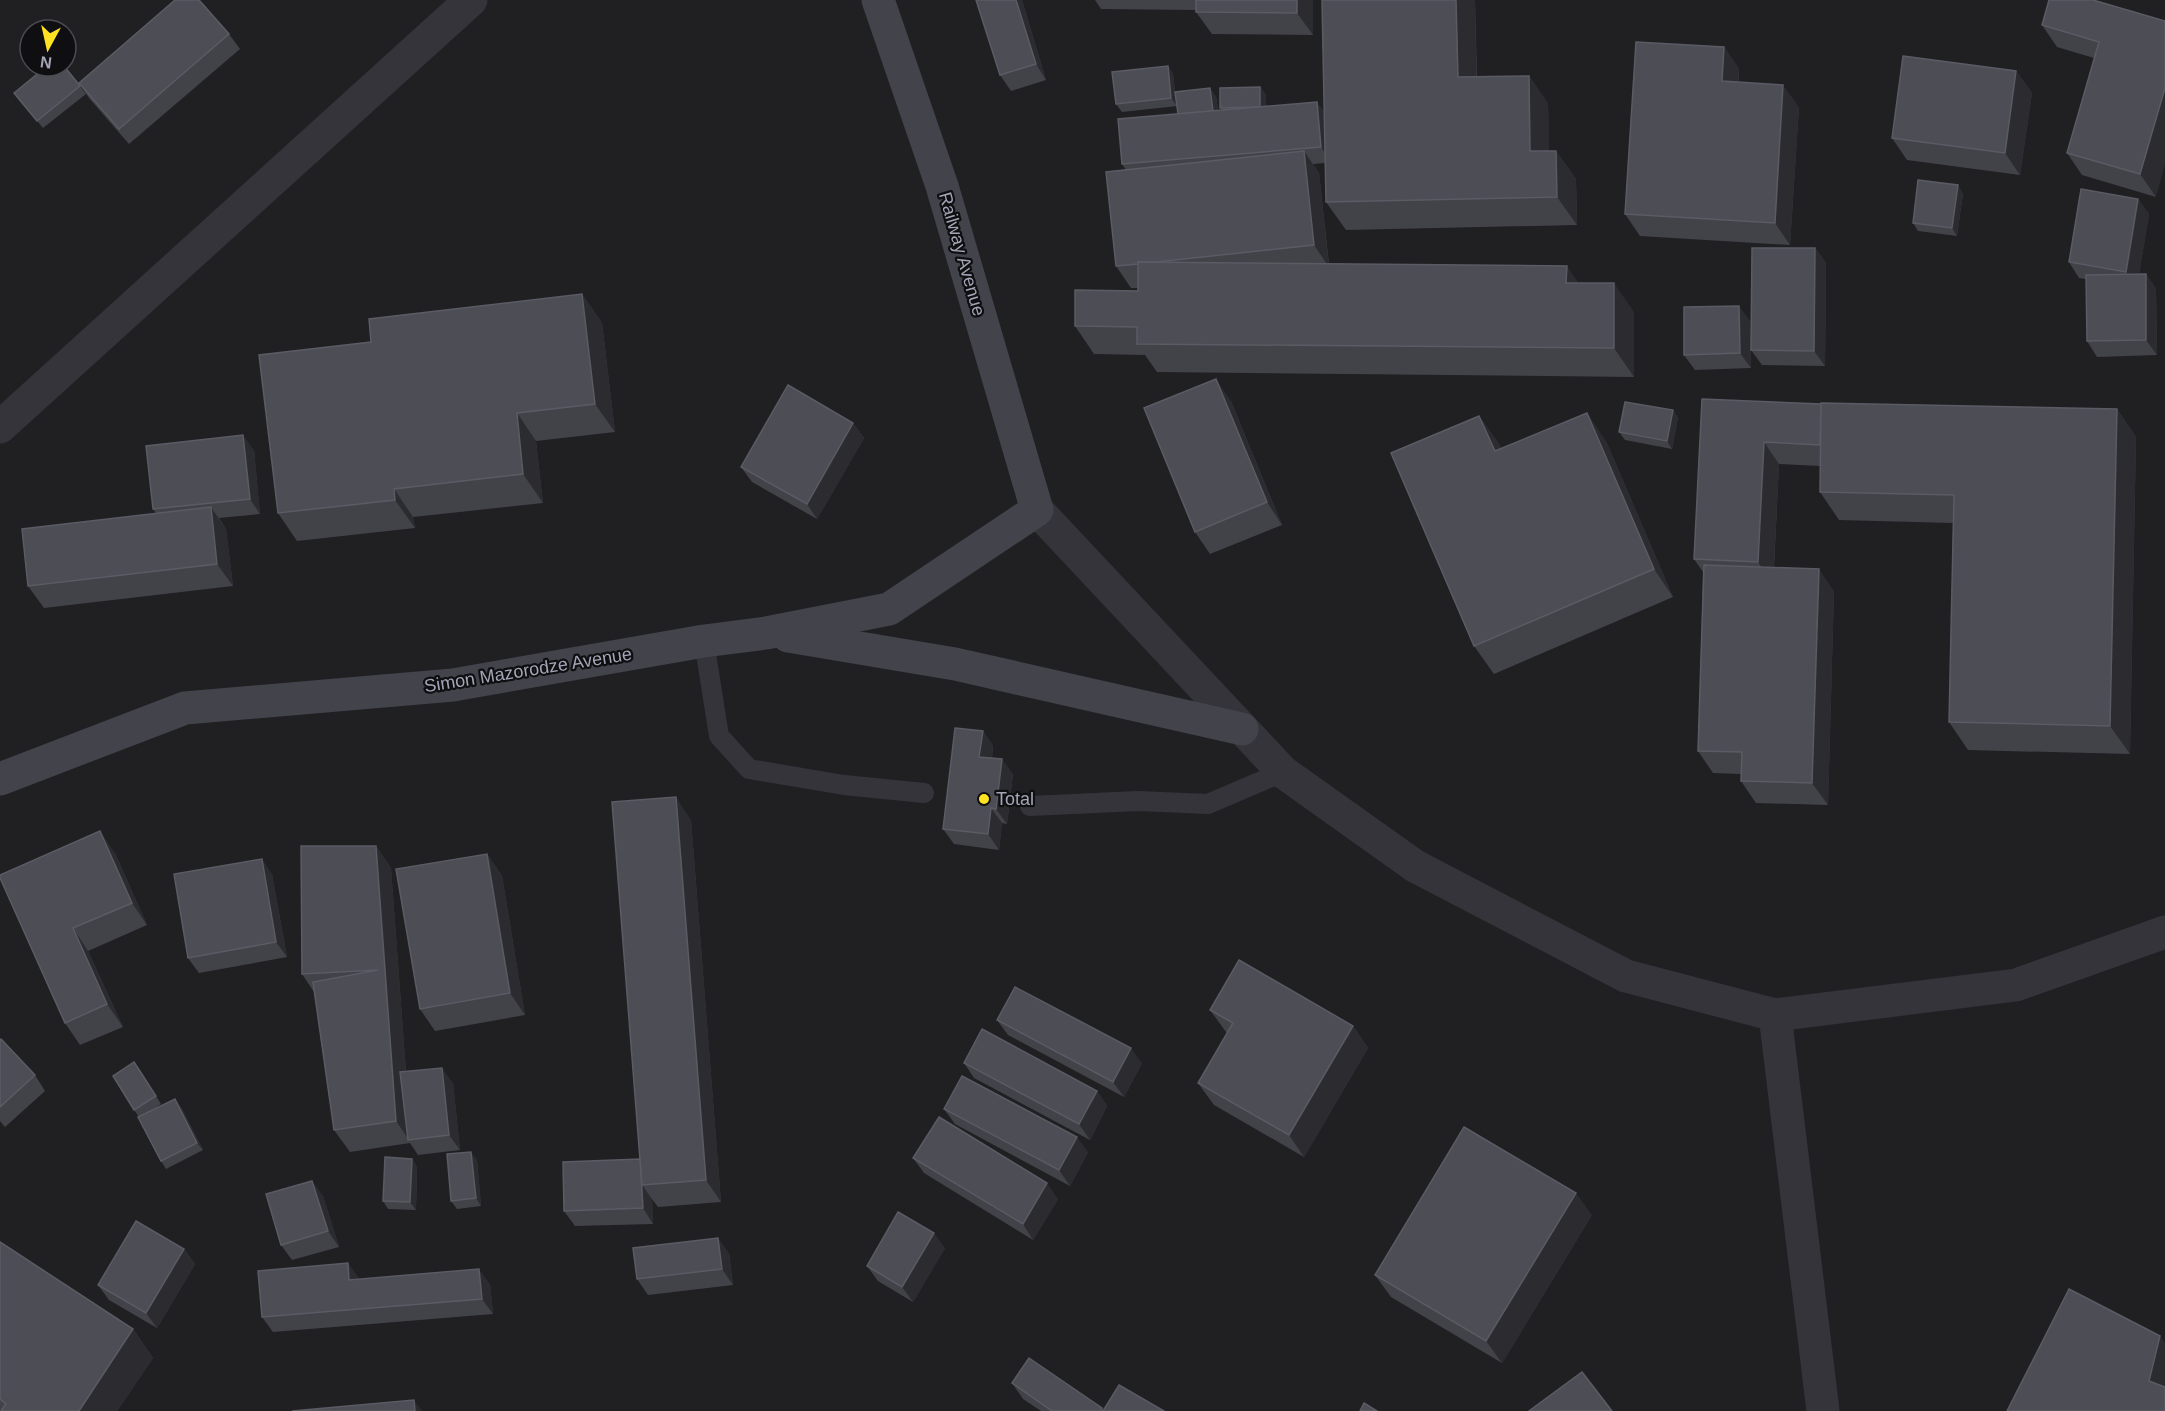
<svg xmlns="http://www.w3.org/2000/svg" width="2165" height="1411" font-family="Helvetica,sans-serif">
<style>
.built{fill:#202023;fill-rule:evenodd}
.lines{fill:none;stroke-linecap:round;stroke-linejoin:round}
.service{stroke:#35343b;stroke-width:20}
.minor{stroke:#35343b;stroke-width:33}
.tertiary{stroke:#35343b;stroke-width:33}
.secondary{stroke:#42434b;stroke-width:33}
.wall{fill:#424249}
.shaded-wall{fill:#2b2b30}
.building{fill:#4d4d55;stroke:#5a5b64;stroke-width:1.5}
.poi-dot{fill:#ffe322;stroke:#0f0f11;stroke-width:2}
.labels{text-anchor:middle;stroke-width:4.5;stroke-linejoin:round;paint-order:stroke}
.street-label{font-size:18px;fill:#a4a6b7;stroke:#0f0f11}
.poi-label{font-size:18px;fill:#a4a6b7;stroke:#0f0f11;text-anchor:start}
</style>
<rect width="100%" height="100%" fill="#141416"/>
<path class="built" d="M0,0H2165V1411H0ZM30,30H66V66H30Z"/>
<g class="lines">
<g class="service">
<path d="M704,641L719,736L749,769L844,785L924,793"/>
<path d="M1030,806L1138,801L1208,804L1283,772"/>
</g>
<g class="minor">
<path d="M0,427L471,0"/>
<path d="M1775,1015L1823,1411"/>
</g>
<path class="tertiary" d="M1037,510L1283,772L1415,866L1626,976L1775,1015L2016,985L2165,932"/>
<g class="secondary">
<path d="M788,636L955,664L1242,729"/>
<path d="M0,779L185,708L453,685L704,641L766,633L889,609L1037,510L942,186L878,0"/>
</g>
</g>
<g class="wall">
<path d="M1022,0L1046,80L1011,91L1000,75Z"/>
<path d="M1095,0H1313V35L1212,34L1196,12V10L1101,9Z"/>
<path d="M1322,0H1475L1477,77L1529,76L1548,104L1549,151H1556L1576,179L1577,225L1346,230L1326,202L1325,163L1313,164L1319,173L1329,264L1579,283L1634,312V377L1157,372L1145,355L1094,354L1075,326L1138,291V288H1131L1116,266L1126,170L1122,164L1178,114L1177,106L1122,112L1116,104L1168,66L1173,74L1175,92L1216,96L1218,110H1222L1220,108L1260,87L1266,95V106L1324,111Z"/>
<path d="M2093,0L2156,197L2082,175L2067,153L2094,58L2057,47L2042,25Z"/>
<path d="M229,34L240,49L129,144L89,98L79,83Z"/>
<path d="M1724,47L1739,69V82L1799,107L1790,245L1640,236L1625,214Z"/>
<path d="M2016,71L2032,93L2020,175L1907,160L1892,138Z"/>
<path d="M80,86L86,94L43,128L14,93Z"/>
<path d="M1963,193L1957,236L1918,231L1913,223Z"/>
<path d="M2138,199L2149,214L2139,274H2146L2156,289L2157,355L2097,357L2087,341L2086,279L2079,278L2069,262Z"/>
<path d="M1815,248L1826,263L1825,366L1762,365L1751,350Z"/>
<path d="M582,294L602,323L615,432L536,441L543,503L413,517L415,528L297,541L278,513L371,342Z"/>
<path d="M1750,321L1751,368L1695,370L1684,355Z"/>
<path d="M1702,399L1821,404L2117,409L2136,437L2130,754L1968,750L1949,722L1953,523L1839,520L1820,492V466L1779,464L1774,568L1834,591L1828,805L1756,803L1741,781V774L1713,773L1698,751L1703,572L1694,559Z"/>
<path d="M1231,401L1282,525L1210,554L1195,532Z"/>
<path d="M1673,410L1678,418L1672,449L1625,440L1619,432Z"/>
<path d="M1479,416L1499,444L1501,449L1606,441L1673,597L1494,674L1474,646Z"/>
<path d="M853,423L864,438L817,519L752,482L741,467Z"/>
<path d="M254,450L260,514L219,518L226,529L233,586L44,608L28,586L156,513L153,509Z"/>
<path d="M983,731L993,746L992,758L1013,774L1007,824L1002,823L999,850L954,844L943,829Z"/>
<path d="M691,820L721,1202L658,1207L652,1199L653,1224L575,1226L564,1211L640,1159Z"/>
<path d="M376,846L391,868L406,1072L453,1083L460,1150L418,1155L410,1143L350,1152L334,1130L314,992L302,974Z"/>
<path d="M115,853L147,925L88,951L123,1027L80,1045L65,1023L0,878Z"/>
<path d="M487,854L502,876L525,1015L435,1031L420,1009Z"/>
<path d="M272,874L287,957L199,973L188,958Z"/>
<path d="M1210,1010L1353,1026L1368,1048L1304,1157L1214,1105L1198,1083L1227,1033L1226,1032Z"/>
<path d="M997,1020L1142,1063L1124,1097L1008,1035Z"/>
<path d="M0,1040L35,1075L45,1091L5,1127L0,1121Z"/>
<path d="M964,1063L1097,1091L1107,1106L1090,1140L974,1078Z"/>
<path d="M140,1070L161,1104L148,1113L181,1107L203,1150L166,1169L161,1161L139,1117L134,1110Z"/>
<path d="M944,1109L1088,1152L1070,1186L955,1124Z"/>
<path d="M913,1158L1058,1199L1033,1240L924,1173Z"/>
<path d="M412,1159L417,1167L416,1210L388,1209L383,1201Z"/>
<path d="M477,1160L481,1206L457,1209L451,1201Z"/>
<path d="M323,1196L339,1247L292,1260L281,1245Z"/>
<path d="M1592,1215L1502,1363L1391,1297L1375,1275Z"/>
<path d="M0,1242L133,1329L153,1358L117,1411H0Z"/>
<path d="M945,1248L913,1302L878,1281L867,1266Z"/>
<path d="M184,1249L195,1264L157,1328L109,1300L98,1285Z"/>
<path d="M729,1253L733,1285L648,1295L637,1279Z"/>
<path d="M359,1278V1279L490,1284L493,1314L273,1332L262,1317Z"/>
<path d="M1012,1383L1102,1408L1104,1410L1164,1411H1041L1023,1399Z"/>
</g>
<g class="shaded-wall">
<path d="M1016,0H1022L1046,80L1036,64Z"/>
<path d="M1297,0H1313V35L1297,13Z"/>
<path d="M1456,0H1475L1477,105L1458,77Z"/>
<path d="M1724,47L1739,69L1738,103L1722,81Z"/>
<path d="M1168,66L1173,74L1177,106L1171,98Z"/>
<path d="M2016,71L2032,93L2020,175L2005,153Z"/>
<path d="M1529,76L1548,104L1550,179L1530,151Z"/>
<path d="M1783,85L1799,107L1790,245L1775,223Z"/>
<path d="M1260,87L1266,95V114L1260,107Z"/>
<path d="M1210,88L1216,96L1220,125L1214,118Z"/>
<path d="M2165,88V164L2156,197L2140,174Z"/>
<path d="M1317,102L1328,117L1332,163L1321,147Z"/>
<path d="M1304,151L1319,173L1329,267L1314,245Z"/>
<path d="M1556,151L1576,179L1577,225L1557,197Z"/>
<path d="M1958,185L1963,193L1957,236L1952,228Z"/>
<path d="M2138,199L2149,214L2137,287L2126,272Z"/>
<path d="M1815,248L1826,263L1825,366L1814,351Z"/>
<path d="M1567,266L1586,294L1566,283Z"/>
<path d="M2146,274L2156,289L2157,355L2146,340Z"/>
<path d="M1614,283L1634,312V377L1614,348Z"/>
<path d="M582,294L602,323L615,432L595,404Z"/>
<path d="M1739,306L1750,321L1751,368L1740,353Z"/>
<path d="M1216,379L1231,401L1282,525L1267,502Z"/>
<path d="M2117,409L2136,437L2130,754L2110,726Z"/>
<path d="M1673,410L1678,418L1672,449L1667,441Z"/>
<path d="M517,413L536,441L543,503L523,474Z"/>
<path d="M1587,413L1606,441L1673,597L1654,569Z"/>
<path d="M1479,416L1499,444L1514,479L1495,451Z"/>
<path d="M853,423L864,438L817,519L807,504Z"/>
<path d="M243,435L254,450L260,514L250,499Z"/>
<path d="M1764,442L1779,464L1773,584L1758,562Z"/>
<path d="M394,489L413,517L415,528L395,500Z"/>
<path d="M211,507L226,529L233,586L217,564Z"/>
<path d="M1819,569L1834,591L1828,805L1812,783Z"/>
<path d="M983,731L993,746L990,772L979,757Z"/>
<path d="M1002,759L1013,774L1007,824L996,809Z"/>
<path d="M676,797L691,820L721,1202L706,1180Z"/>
<path d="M991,808L1002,823L999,850L988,834Z"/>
<path d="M100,831L115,853L147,925L132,903Z"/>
<path d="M376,846L391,868L411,1140H409L396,1121Z"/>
<path d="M487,854L502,876L525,1015L510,993Z"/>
<path d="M262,859L272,874L287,957L276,942Z"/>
<path d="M73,928L88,951L123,1027L107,1004Z"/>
<path d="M1353,1026L1368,1048L1304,1157L1289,1135Z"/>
<path d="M1131,1048L1142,1063L1124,1097L1113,1082Z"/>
<path d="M442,1068L453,1083L460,1150L449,1135Z"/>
<path d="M1097,1091L1107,1106L1090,1140L1079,1124Z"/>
<path d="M175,1099L181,1107L203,1150L197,1143Z"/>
<path d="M1077,1137L1088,1152L1070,1186L1059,1170Z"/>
<path d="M471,1152L477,1160L481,1206L476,1198Z"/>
<path d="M412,1159L417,1167L416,1210L410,1202Z"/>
<path d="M641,1159L642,1185L652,1199L653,1224L643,1208Z"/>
<path d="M312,1181L323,1196L339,1247L328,1231Z"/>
<path d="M1047,1183L1058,1199L1033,1240L1023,1224Z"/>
<path d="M1576,1193L1592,1215L1502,1363L1486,1341Z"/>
<path d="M934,1233L945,1248L913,1302L902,1287Z"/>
<path d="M718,1238L729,1253L733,1285L722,1269Z"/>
<path d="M184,1249L195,1264L157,1328L146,1313Z"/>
<path d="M348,1263L359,1278L360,1295L349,1280Z"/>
<path d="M479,1269L490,1284L493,1314L482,1299Z"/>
<path d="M133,1329L153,1358L117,1411H79Z"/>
<path d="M2160,1336L2165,1343V1404L2149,1381Z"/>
<path d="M414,1400L422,1411H415Z"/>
</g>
<g class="building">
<path d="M175,0H199L229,34L119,129L79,83Z"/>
<path d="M976,0H1016L1036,64L1000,75Z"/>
<path d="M1196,0H1297V13L1196,12Z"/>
<path d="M1322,0H1456L1458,77L1529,76L1530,151H1556L1557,197L1326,202Z"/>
<path d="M2049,0H2093L2165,21V88L2140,174L2067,153L2099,42L2042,25Z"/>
<path d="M1636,42L1724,47L1722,81L1783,85L1775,223L1625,214Z"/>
<path d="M1903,56L2016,71L2005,153L1892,138Z"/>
<path d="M47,66H64L80,86L37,121L14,93Z"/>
<path d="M1168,66L1171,98L1116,104L1112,72Z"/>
<path d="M1260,87V107L1220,108V88Z"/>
<path d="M1210,88L1213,111L1178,114L1175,92Z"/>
<path d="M1317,102L1321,147L1122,164L1118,119Z"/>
<path d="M1304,151L1314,245L1156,262H1138V264L1116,266L1106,172Z"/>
<path d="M1918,180L1958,185L1952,228L1913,223Z"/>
<path d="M2081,189L2138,199L2126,272L2069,262Z"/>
<path d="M1752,248H1815L1814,351L1751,350Z"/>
<path d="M1138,262L1567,266L1566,283H1614V348L1137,344V327L1075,326V290L1138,291Z"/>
<path d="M2146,274V340L2087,341L2086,275Z"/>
<path d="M582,294L595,404L517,413L523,474L394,489L395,500L278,513L259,355L371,342L369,319Z"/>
<path d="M1739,306L1740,353L1684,355V307Z"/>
<path d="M1216,379L1267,502L1195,532L1144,408Z"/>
<path d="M788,385L853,423L807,504L741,467Z"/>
<path d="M1702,399L1821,404L1820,445L1764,442L1758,562L1694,559Z"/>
<path d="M1625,402L1673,410L1667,441L1619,432Z"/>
<path d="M1821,403L2117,409L2110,726L1949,722L1954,495L1820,492Z"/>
<path d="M1587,413L1654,569L1474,646L1391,453L1479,416L1495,451Z"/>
<path d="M243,435L250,499L153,509L146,446Z"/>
<path d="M211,507L217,564L28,586L22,529Z"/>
<path d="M1704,565L1819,569L1812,783L1741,781L1742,752L1698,751Z"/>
<path d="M955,728L983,731L979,757L1002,759L996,809L991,808L988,834L943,829Z"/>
<path d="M676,797L706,1180L642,1185L612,802Z"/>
<path d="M100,831L132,903L73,928L107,1004L65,1023L0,878V875Z"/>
<path d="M301,846H376L396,1121L334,1130L313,982L378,970L302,974Z"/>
<path d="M487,854L510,993L420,1009L396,869Z"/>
<path d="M262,859L276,942L188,958L174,874Z"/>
<path d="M1239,960L1353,1026L1289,1135L1198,1083L1233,1023L1210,1010Z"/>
<path d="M1015,987L1131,1048L1113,1082L997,1020Z"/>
<path d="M982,1029L1097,1091L1079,1124L964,1063Z"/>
<path d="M1,1039L35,1075L0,1107V1040Z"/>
<path d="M134,1062L156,1096L134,1110L113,1076Z"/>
<path d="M442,1068L449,1135L408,1140L400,1072Z"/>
<path d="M962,1076L1077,1137L1059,1170L944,1109Z"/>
<path d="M175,1099L197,1143L161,1161L138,1117Z"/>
<path d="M939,1117L1047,1183L1023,1224L913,1158Z"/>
<path d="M1464,1127L1576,1193L1486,1341L1375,1275Z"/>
<path d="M471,1152L476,1198L451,1201L447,1154Z"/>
<path d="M385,1157L412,1159L410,1202L383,1201Z"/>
<path d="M640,1159L643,1208L564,1211L563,1162Z"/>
<path d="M312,1181L328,1231L281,1245L266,1194Z"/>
<path d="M898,1212L934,1233L902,1287L867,1266Z"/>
<path d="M136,1221L184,1249L146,1313L98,1285Z"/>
<path d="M718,1238L722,1269L637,1279L633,1248Z"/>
<path d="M0,1242L133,1329L79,1411H1L6,1404L0,1399Z"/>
<path d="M348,1263L349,1280L479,1269L482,1299L262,1317L258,1271Z"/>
<path d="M2069,1289L2160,1336L2149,1381L2165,1387V1411H2007Z"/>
<path d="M1029,1358L1102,1408L1101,1411H1052L1012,1383Z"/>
<path d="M1582,1372L1612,1411H1529Z"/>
<path d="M1119,1385L1164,1411H1103Z"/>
<path d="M414,1400L415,1411H292Z"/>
<path d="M1364,1403L1377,1411H1360Z"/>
</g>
<circle class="poi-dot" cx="984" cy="799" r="6"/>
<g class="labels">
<g class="street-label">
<text transform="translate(962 254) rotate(74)" y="6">Railway Avenue</text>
<text transform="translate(528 670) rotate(-9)" y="6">Simon Mazorodze Avenue</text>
</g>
<g class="poi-label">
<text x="996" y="805">Total</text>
</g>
</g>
<g transform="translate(48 48) rotate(188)"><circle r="28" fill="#0f0f11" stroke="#4b4b53" stroke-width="1.5"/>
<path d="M0-4.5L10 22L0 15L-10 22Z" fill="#ffe322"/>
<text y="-9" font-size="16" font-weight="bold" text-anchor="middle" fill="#a4a6b7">N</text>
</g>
</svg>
